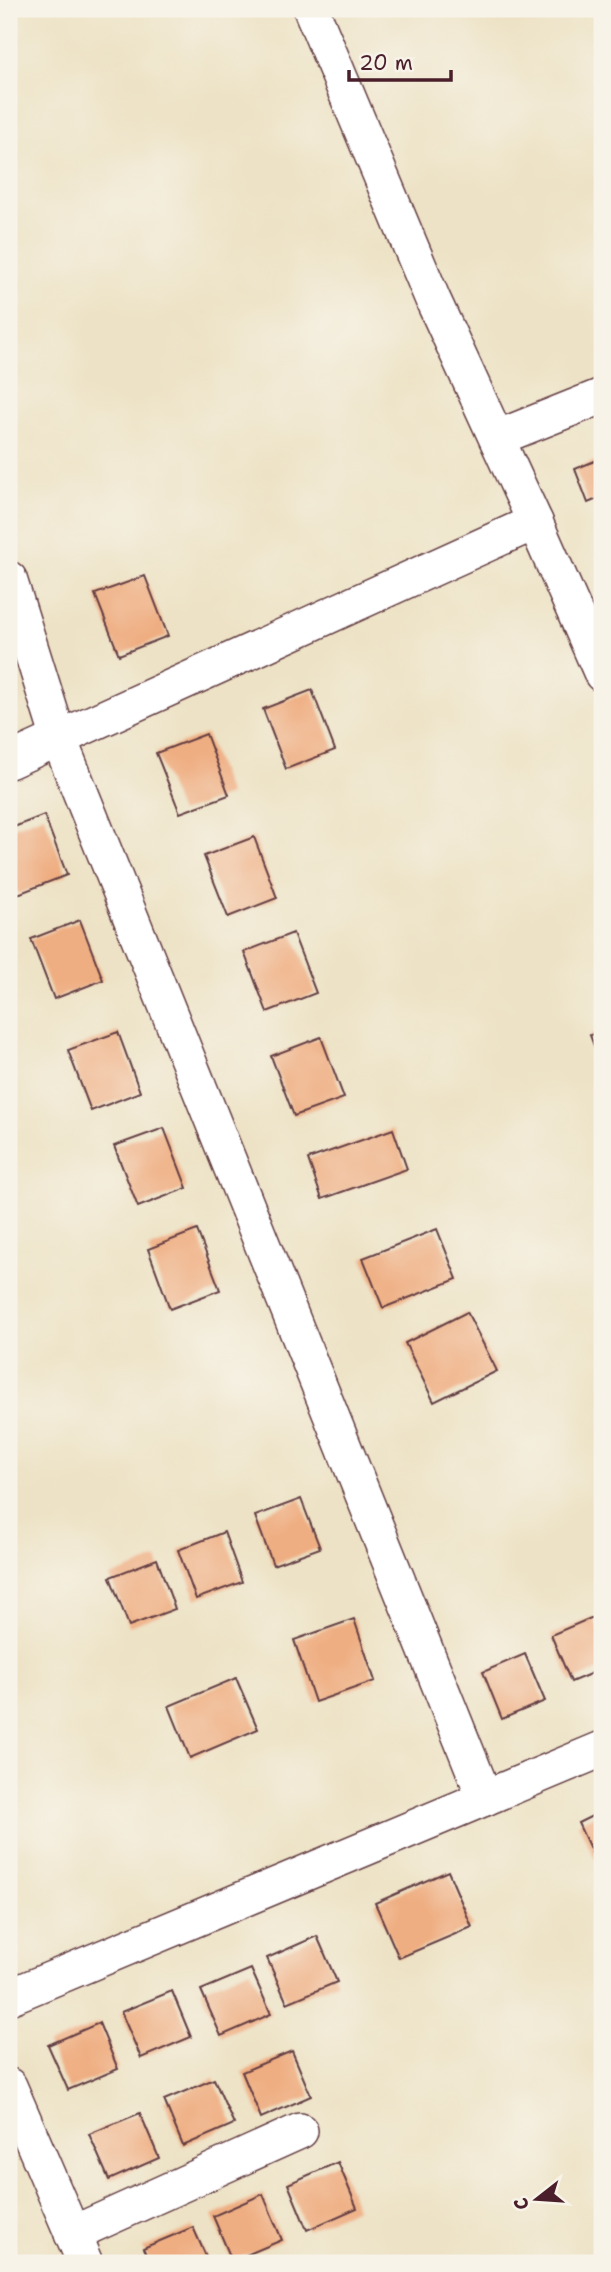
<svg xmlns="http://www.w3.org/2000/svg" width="611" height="2272" font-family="'Shantell Sans',sans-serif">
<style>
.building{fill:#efae82}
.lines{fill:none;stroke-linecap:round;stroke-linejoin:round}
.minor-casing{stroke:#623c42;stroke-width:38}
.minor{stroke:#fff;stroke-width:35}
</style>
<rect width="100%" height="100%" fill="#f7f3e8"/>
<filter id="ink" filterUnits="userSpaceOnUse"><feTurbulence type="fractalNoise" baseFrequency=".0143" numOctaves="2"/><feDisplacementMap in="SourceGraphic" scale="14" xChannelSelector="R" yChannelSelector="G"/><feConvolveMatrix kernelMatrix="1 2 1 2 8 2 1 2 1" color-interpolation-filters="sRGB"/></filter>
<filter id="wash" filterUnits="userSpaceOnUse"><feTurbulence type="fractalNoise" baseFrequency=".00686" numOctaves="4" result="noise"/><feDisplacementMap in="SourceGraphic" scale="28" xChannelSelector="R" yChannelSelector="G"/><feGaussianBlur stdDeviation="1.57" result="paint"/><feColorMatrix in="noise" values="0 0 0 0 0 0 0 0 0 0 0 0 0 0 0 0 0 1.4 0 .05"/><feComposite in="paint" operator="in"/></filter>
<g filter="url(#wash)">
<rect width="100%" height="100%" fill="#ede2c5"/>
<g id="blocks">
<g class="building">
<path d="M602,458V497L588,503L575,469Z"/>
<path d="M145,576L168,636L119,655L95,594Z"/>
<path d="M312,690L335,750L286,769L263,709Z"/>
<path d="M206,734L229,795L180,813L156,753Z"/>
<path d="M44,815L67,875L18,894L9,869V829Z"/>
<path d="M254,837L277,898L228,917L204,856Z"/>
<path d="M80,920L103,980L54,999L31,939Z"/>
<path d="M293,933L316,993L267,1012L244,952Z"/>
<path d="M602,1031V1067L590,1035Z"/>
<path d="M118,1032L140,1092L91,1111L68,1050Z"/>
<path d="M321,1037L344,1098L294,1116L271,1056Z"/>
<path d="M164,1128L187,1188L138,1207L114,1146Z"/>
<path d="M393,1129L407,1169L322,1199L308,1159Z"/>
<path d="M437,1229L457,1279L383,1308L363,1258Z"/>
<path d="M197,1230L220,1290L170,1309L148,1249Z"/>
<path d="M467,1312L497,1371L434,1402L405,1343Z"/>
<path d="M301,1499L320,1548L273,1565L255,1516Z"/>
<path d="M224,1532L242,1582L196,1599L178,1550Z"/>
<path d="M157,1559L175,1609L129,1626L110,1577Z"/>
<path d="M593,1617L602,1638V1669L571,1682L551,1635Z"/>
<path d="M354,1619L375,1681L315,1702L294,1640Z"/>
<path d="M525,1654L545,1701L502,1719L483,1672Z"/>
<path d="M236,1678L258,1729L190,1758L169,1706Z"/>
<path d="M602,1811V1874L578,1823Z"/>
<path d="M448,1871L472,1927L399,1958L375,1903Z"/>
<path d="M317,1936L337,1982L287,2003L267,1958Z"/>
<path d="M251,1969L271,2014L221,2036L201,1990Z"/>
<path d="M172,1991L191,2037L141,2058L121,2012Z"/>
<path d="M99,2023L118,2069L68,2090L48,2045Z"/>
<path d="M292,2051L311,2096L261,2118L242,2072Z"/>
<path d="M214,2079L234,2124L183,2146L164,2100Z"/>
<path d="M140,2113L159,2158L109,2180L89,2134Z"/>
<path d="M338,2162L357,2208L307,2230L288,2184Z"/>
<path d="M263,2194L282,2240L232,2261L213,2216Z"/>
<path d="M193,2227L209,2263H150L143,2248Z"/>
</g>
</g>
</g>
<g filter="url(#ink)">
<use href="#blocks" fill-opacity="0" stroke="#623c42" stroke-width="2"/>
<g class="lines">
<defs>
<g id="minor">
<path d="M311,9L433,300L535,522L602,674"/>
<path d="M497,438L602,396"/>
<path d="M9,579L59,739L485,1798"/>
<path d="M9,761L535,522"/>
<path d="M9,1997L602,1749"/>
<path d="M9,2086L85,2263"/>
<path d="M72,2234L300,2131"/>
</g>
</defs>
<use href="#minor" class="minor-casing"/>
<use href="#minor" class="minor"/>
</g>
</g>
<rect width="611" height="2272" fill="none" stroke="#f7f3e8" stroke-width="35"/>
<g transform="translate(537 2199) rotate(253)" stroke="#f7f3e8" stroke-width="5" paint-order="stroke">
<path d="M0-5L12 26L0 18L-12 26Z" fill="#4a1f2b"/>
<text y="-10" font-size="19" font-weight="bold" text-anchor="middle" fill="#4a1f2b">С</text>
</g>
<path d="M349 70v10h102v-10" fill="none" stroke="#4a1f2b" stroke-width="3.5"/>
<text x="359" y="70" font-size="21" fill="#4a1f2b" stroke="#f7f3e8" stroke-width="5" paint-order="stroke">20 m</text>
</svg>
